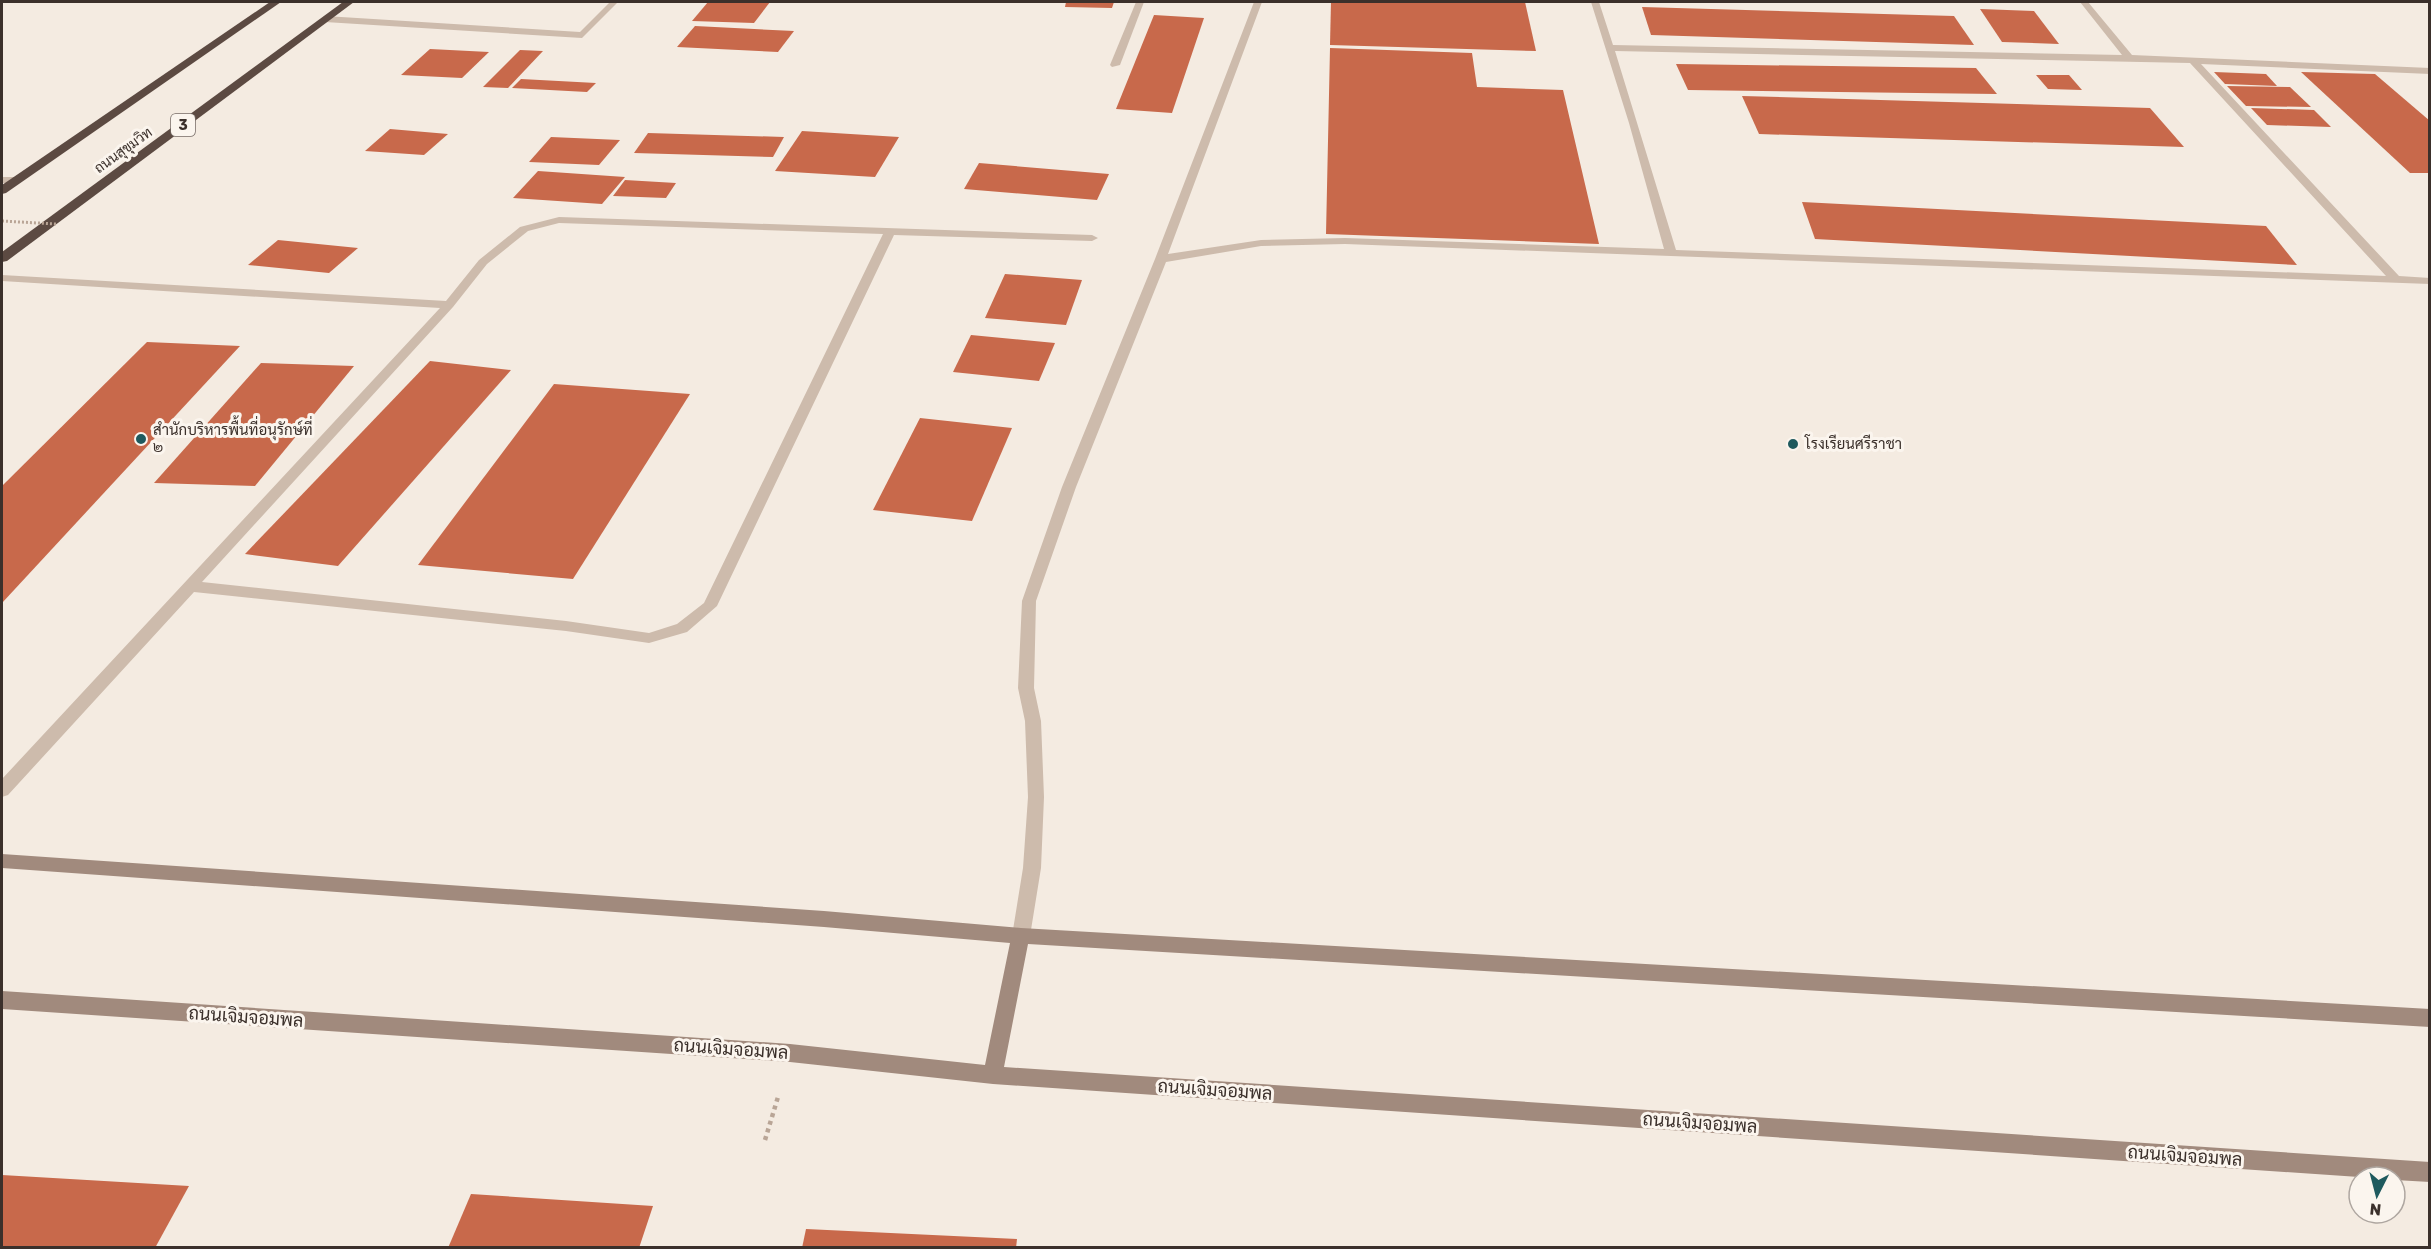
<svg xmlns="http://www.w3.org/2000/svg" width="2431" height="1249" font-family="Rubik,Sarabun,sans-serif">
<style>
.building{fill:#c8694b}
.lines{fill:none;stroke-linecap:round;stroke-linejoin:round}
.path{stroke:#b9a596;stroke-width:4.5;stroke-dasharray:4 4;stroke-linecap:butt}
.lane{fill:#cdbbac;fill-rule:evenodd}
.secondary{fill:#a18a7d;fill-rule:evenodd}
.highway{fill:#5c4a42;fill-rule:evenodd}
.path-bridge{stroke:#b9a596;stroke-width:3;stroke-dasharray:2 2;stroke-linecap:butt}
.poi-dot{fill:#1f5a5e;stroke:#fbf5ee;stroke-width:2}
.labels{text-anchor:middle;stroke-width:6;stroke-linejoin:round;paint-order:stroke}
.shield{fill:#fbf5ee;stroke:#756b66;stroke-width:1.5}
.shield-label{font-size:14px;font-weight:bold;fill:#3b302b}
.far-street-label{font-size:14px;fill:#3b302b;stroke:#fbf5ee}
.poi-label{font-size:15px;fill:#3b302b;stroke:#fbf5ee;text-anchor:start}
.near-street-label{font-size:18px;fill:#3b302b;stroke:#fbf5ee}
</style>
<rect width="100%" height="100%" fill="#f4ebe1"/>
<g class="building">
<path d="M708,2H770L754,23L692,21Z"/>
<path d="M1066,2H1114L1112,8L1065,7Z"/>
<path d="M1331,2H1525L1536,51L1330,45Z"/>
<path d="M1642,7L1954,16L1974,45L1651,35Z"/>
<path d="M1980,9L2034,11L2059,44L2002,42Z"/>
<path d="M1154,15L1204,18L1172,113L1116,109Z"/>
<path d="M695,26L794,31L778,52L677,47Z"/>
<path d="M1330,48L1472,53L1477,87L1563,90L1599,244L1326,234Z"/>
<path d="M430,49L489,52L462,78L401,75Z"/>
<path d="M520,50L543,51L508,88L483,87Z"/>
<path d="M1676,64L1976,68L1997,94L1688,90Z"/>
<path d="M2214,72L2266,74L2277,86L2225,84Z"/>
<path d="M2301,72L2375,74L2430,121V173H2410Z"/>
<path d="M2036,75H2069L2082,90L2048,89Z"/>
<path d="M521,79L596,83L587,92L512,88Z"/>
<path d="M2227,86L2290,87L2311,107L2246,106Z"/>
<path d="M1742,96L2150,108L2184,147L1759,134Z"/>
<path d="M2251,108L2314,110L2331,127L2267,125Z"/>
<path d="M390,129L448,134L424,155L365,151Z"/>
<path d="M802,131L899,137L875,177L775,171Z"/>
<path d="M648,133L784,137L773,157L634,153Z"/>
<path d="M551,137L620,140L599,165L529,162Z"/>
<path d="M979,163L1109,174L1097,200L964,189Z"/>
<path d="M538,171L625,177L602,204L513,198Z"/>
<path d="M625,180L676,183L666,198L613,196Z"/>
<path d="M1802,202L2266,226L2297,265L1815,239Z"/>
<path d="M278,240L358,248L329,273L248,265Z"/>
<path d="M1005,274L1082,280L1066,325L985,318Z"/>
<path d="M971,335L1055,343L1039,381L953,372Z"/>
<path d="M147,342L240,346L2,603V486Z"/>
<path d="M430,361L511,370L338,566L245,554Z"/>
<path d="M261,363L354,366L255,486L154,483Z"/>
<path d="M554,384L690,394L573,579L418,565Z"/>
<path d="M920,418L1012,428L972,521L873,510Z"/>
<path d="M2,1175L189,1186L155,1248H2Z"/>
<path d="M471,1194L653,1206L639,1248H448Z"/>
<path d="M806,1229L1017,1239L1016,1248H802Z"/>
</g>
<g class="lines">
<path class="path" d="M765,1140L778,1097"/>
<g class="lane">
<path d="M610,2H618L582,38L325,22L321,19L325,16L580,32Z"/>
<path d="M1136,2H1144L1120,65L1112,67L1110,65Z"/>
<path d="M1254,2H1262L1168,254L1261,240L1345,238L1664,249L1629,123L1591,2H1599L1613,45L2122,55L2080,2H2088L2132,55L2430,68V74L2201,64L2399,276L2430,278V284L1345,244L1261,246L1166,262L1076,487L1036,601L1034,688L1041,721L1044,797L1041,868L1030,936L1027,942L1021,944L1015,942L1012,936L1023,868L1028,797L1025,721L1018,688L1022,601L1062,487L1155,259ZM1615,51L2190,63L2386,276L1676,250Z"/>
<path d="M2,177H15L20,180L15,183H2Z"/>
<path d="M559,217L1092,235L1098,238L1092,241L894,235L717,606L687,632L649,643L566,631L194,592L8,795L2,797V779L440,308L2,281V275L446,301L479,260L520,227ZM559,223L883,234L704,603L677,624L649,633L566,621L202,582L453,307L487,264L528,231Z"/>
</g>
<path class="secondary" d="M2,854L824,911L1021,928L2430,1009V1027L1028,944L1004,1067L2430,1162V1182L2395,1180V1177H2359L993,1084L790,1062L2,1009V991L790,1044L985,1065L1010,943L824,927L2,868Z"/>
<g class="highway">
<path d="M270,2H281L6,193L2,194V185Z"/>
<path d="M343,2H354L7,261L2,262V252Z"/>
</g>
<path class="path-bridge" d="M2,221L56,224"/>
</g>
<g class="poi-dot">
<circle cx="141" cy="439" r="6"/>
<circle cx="1793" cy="444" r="6"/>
</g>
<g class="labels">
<rect class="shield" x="171" y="114" width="24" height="22" rx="4.5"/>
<g class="shield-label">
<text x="183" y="130">3</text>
</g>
<g class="far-street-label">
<text transform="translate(123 150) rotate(-36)" y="5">ถนนสุขุมวิท</text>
</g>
<g class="poi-label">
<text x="153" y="435">สำนักบริหารพื้นที่อนุรักษ์ที่<tspan x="153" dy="17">๒</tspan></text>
<text x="1805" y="449">โรงเรียนศรีราชา</text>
</g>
<g class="near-street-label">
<text transform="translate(246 1017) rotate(4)" y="6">ถนนเจิมจอมพล</text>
<text transform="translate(731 1049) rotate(4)" y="6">ถนนเจิมจอมพล</text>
<text transform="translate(1215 1090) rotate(4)" y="6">ถนนเจิมจอมพล</text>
<text transform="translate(1700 1123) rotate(4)" y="6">ถนนเจิมจอมพล</text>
<text transform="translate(2185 1156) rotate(4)" y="6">ถนนเจิมจอมพล</text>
</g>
</g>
<rect width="2431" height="1249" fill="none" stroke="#3b302b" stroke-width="6"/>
<g transform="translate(2377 1195) rotate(186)"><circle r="28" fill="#fbf5ee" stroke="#aea6a0" stroke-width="1.5"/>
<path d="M0-4.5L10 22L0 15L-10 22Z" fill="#1f5a5e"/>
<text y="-9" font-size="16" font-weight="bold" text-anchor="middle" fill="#3b302b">N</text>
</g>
</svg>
